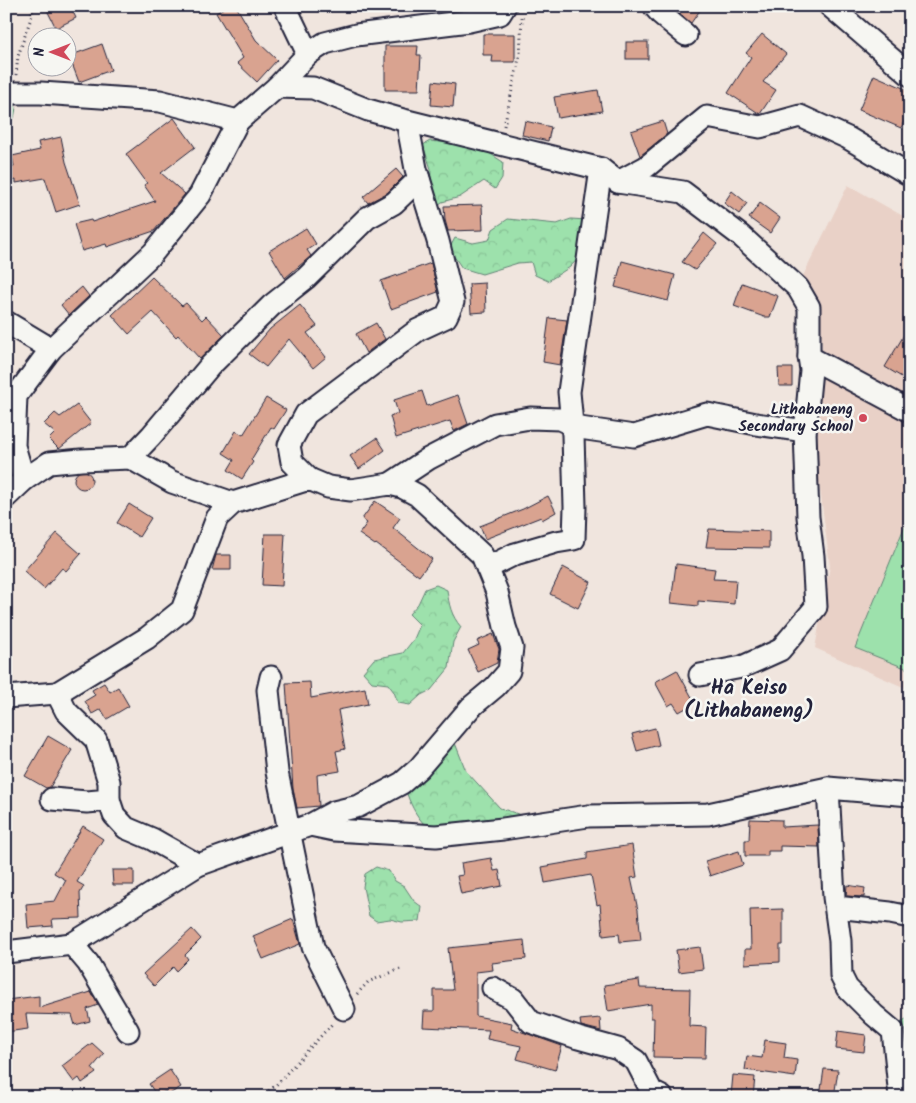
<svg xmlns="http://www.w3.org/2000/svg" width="916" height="1103" font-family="Kalam,sans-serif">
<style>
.built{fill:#e9d1c7}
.green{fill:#9de1ac;stroke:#608274}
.forest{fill:url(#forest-crowns);stroke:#608274}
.cemetery{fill:url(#cemetery-stones);stroke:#608274}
.building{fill:#d9a390;stroke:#22223b}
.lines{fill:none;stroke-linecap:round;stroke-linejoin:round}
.minor-casing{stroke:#22223b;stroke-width:25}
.path{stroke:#22223b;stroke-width:3;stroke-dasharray:1 4;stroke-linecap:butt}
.minor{stroke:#f6f6f2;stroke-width:21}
.poi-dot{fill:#d1495b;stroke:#f6f6f2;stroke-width:2}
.labels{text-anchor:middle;stroke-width:5;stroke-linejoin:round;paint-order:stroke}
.poi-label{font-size:15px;font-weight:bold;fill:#22223b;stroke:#f6f6f2;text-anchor:end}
.district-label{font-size:20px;font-weight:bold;fill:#22223b;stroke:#f6f6f2}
</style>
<defs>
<pattern id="forest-crowns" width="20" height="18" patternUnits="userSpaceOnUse" patternTransform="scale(1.25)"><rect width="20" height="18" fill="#9de1ac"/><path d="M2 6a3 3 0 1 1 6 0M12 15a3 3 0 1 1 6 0" fill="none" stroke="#87c195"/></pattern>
<pattern id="cemetery-stones" width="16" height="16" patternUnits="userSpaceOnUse" patternTransform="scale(1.25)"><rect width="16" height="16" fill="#9de1ac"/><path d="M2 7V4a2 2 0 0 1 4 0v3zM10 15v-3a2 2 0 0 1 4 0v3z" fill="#87c195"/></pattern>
</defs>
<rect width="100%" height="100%" fill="#f0e5de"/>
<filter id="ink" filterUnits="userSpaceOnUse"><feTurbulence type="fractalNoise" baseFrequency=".02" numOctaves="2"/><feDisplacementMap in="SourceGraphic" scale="10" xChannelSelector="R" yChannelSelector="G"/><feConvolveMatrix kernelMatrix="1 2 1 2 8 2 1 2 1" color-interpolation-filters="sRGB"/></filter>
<g filter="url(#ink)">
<path class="built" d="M848,185L910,220V690L815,648L830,566L814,443L822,349L820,308L814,290L802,278Z"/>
<path class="green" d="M910,513V670L855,648Z"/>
<g class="forest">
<path d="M6,100L12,101L16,108L14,118L6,126Z"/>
<path d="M430,141L470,145L486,151L503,162L502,178L495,189L484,181L460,197L442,202L434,208L430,188L431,169L423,145Z"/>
<path d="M508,219L557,224L571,219L587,220L584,252L570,267L548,281L535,275L531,262L518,263L482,274L462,268L449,249L455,238L473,243L489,240L493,229Z"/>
<path d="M436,585L447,590C449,605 451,615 461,627L453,642L449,668L431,690L421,695L410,705L398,703L394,692L388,684L372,682L363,672L374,659L403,653L414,639L420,625L409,614L418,604L425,589Z"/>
<path d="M455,743L466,771L500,808L521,815L514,820L429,829C418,819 412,808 407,794L412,782Z"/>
<path d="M376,867L389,871L395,881L404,886L414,901L422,907L420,921L402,922L390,919L376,921L369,916L363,887L365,874Z"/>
</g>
<path class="cemetery" d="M910,1017V1094L896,1024Z"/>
<g class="building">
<path d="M45,6H70L76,18L56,28Z"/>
<path d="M227,6H236L256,40L277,60L257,82L237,63L243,58L216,13Z"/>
<path d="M671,6H703L691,23Z"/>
<path d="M483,34H515V62H492L493,55H483Z"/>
<path d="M762,34L786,54L763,82L776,90L760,114L728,93L751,57L746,53Z"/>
<rect x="626" y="42" width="22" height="17"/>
<path d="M102,44L111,70L79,82L69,56Z"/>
<path d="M385,46H418L417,55H421L419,90H385Z"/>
<path d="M874,75L910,91V107L901,128L859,110Z"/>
<path d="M433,81L455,84L453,107L431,105Z"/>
<path d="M598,90L602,111L558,118L554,97Z"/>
<path d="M174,118L195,147L161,173L185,194L154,231L107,247L106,244L82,251L74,224L91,220L92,222L155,201L144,185L147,183L126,154Z"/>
<path d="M525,121L551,127L548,141L522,135Z"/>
<path d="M663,121L667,134L640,156L631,131Z"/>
<path d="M61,137L66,162L80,204L56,212L45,178L16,183V180L6,182V168L14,166L12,156L40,150L38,142Z"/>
<path d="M396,169L403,177L387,193L368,203L363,197Z"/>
<path d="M732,191L747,203L739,214L724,203Z"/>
<path d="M760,203L780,218L770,233L749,218Z"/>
<path d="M482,205L483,230L448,231L445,220L444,206Z"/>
<path d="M306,228L316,244L307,250L311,256L285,278L269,251Z"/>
<path d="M704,233L717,244L695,270L682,262Z"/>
<path d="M622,261L675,275L668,301L615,287Z"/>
<path d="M431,263L438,292L391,309L381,281Z"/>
<path d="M152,277L182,306L186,303L202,320L206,316L224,335L200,359L178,335L176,337L153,312L129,334L112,315Z"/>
<path d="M485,283L486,312L471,313L469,284Z"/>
<path d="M742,283L778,296L770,317H764L734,306Z"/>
<path d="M82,287L89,296L69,315L61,305Z"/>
<path d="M300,305L317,326L307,333L326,357L313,368L289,339L266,367L249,354L270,329Z"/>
<path d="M549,318L567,320L560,365L543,362Z"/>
<path d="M376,323L385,339L366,353L356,334Z"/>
<path d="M910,325V382L885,367Z"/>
<path d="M778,368H792V386H779Z"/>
<path d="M422,391L427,406L458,395L468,424L454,431L450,421L396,438L390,416L398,413L394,400Z"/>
<path d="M266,398L286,410L274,429L271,427L251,460L253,462L242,479L228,470L234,460L223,453L236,431L243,435Z"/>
<path d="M77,405L91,423L59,449L49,439L55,433L44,424L55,413L60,417Z"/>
<path d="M377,438L385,450L359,469L350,456Z"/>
<circle cx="83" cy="480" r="9"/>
<path d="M548,496L556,512L542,520L541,517L485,539L480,526L523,509Z"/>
<path d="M375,501L400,518L393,528L432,559L419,576L376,544L375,545L359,534L367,523L362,519Z"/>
<path d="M129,504L151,518L139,537L117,523Z"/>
<path d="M709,529L769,531V548L706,547Z"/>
<path d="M57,533L81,554L66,571L62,568L44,589L24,571Z"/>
<path d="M265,534H285L282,586L262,585Z"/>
<path d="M216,555H231V570H212Z"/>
<path d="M676,564L715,569L713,579L736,580L734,604L698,601V606L671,603Z"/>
<path d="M563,567L591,582L578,608L550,594Z"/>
<path d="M493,634L499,649L497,663L478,672L468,650L479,645L477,641Z"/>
<path d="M677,670L695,703L679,712L673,703L668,706L655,682Z"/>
<path d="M310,682L311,698L365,688L368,704L338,710L345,749L336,751L340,771L317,775L319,806L297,808L293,789L286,683Z"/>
<path d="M104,683L110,692L118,687L129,706L107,719L101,709L92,714L85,701L95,695L92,690Z"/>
<path d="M655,728L659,745L637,751L632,734Z"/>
<path d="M48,736L72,750L50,787L46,788L25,776Z"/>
<path d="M750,819L782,820V827L818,825L819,847L780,846V851H768V856H745V840H749Z"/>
<path d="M83,826L103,839L77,882L84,886L80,893L81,918L52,919L53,926L28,928L26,904L55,901L66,880L54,873Z"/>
<path d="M632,845L637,877L631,878L638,910L641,940L620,942L619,934L603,936L600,904L597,905L591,875L545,883L542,867L587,859V852Z"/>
<path d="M739,851L743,865L710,876L705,861Z"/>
<path d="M491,858L494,871L499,870L502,886L461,894L457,876L463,875L461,863Z"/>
<path d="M112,870H134V885H113Z"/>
<path d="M847,885L865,888L864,897L846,896Z"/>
<path d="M783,909V945H780V962L745,964V949H751L750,910Z"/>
<path d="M293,919L300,944L263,959L253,936Z"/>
<path d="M192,929L201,939L185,955L188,959L176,971L173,967L154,986L143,974Z"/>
<path d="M524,940L526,959L492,963L493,970L476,972V1016L512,1023L511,1028L562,1046L555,1070L517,1059L521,1046L487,1039L489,1030L423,1027L424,1011H434V990H453L448,948Z"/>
<path d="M700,947L703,969L679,972L676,950Z"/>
<path d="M639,980L640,988L690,989L689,1026L706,1027L705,1058L653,1057L654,1018H651V1004L608,1011L604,985Z"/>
<path d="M91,992L98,1005L87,1009L90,1021L75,1025L72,1015L26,1014L28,1029L6,1032V1000L39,996V1008Z"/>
<path d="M600,1018L601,1031L581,1026L580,1020Z"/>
<path d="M838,1031L866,1035L864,1052L836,1049Z"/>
<path d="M765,1040L786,1043L784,1058L797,1060L795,1077L745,1070L747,1056L762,1058Z"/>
<path d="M92,1043L104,1054L92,1068L96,1073L82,1083L79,1078L74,1082L62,1066Z"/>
<path d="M824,1069L838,1070L834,1097L820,1096Z"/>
<path d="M170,1070L181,1087L168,1095L165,1091L157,1096L149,1084Z"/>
<path d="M733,1075L755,1077L753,1097L731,1096Z"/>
</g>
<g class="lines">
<defs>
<g id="minor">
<path d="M654,6L661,14L686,35"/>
<path d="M830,6L910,75"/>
<path d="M308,54L325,43L356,35L469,21L500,14L505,6"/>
<path d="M277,87L308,54L285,6"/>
<path d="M6,93H41L160,101L238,121L277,87L313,88L368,110L407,121L601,169L618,182L683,192L741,236L798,288L809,307V357L811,370L805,431L808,517L813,556L816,607L780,650L742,667L700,675"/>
<path d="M618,182L646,167L707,117L760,127L800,116L848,138L910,175"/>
<path d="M6,322L51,349"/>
<path d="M809,357L910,411"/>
<path d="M130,458L151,436L210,366L272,305L306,278L367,218L394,203L419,179"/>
<path d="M309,479L292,462L289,445L306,414L418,330L446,317L453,302L438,241L416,169L407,121"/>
<path d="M24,480L14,446L16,396L51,349L153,253L200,195L238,121"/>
<path d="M390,484L428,459L495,424L530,418L560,419L580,428L634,436L707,414L756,424L805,431"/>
<path d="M6,497L24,480L49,463L81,460L130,458L172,482L233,503"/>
<path d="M487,568L515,554L556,542L574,539L575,507L573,435L569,392L601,169"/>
<path d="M271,677L268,690L277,772L313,947L344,1009"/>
<path d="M6,697L57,693L147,638L182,610L217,518L233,503L309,479L328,487L351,490L390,484L402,487L417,495L482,555L497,592L505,627L512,648L509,671L495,687L471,707L419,768L402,783L359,806L334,812L310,825L198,865L72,944L6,952"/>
<path d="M828,788L834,897L840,941L841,976L847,988L874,1015L893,1031L900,1097"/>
<path d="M52,799L87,802L109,800V782L96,740L66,711L57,693"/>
<path d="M109,800L114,815L126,828L152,839L198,865"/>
<path d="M310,825L334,830L436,836L503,829L588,816L708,814L828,788L910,795"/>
<path d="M836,907L890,913L910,917"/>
<path d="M72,944L88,963L128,1031"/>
<path d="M493,988L513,999L531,1022L578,1038L618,1049L636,1061L652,1092L662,1097"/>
</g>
</defs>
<use href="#minor" class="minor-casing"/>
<g class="path">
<path d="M16,75L18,56L32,15V6"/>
<path d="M504,126L520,54L522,17"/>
<path d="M357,994L368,982L400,969"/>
<path d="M261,1097L275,1086L332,1024"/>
</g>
<use href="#minor" class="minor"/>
</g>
</g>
<circle class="poi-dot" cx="863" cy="418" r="5"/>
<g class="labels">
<g class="poi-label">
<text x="853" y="414">Lithabaneng<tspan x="853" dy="17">Secondary School</tspan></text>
</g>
<g class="district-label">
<text x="749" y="694">Ha Keiso<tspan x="749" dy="23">(Lithabaneng)</tspan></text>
</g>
</g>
<rect width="916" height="1103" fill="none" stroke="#f6f6f2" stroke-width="25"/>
<rect x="12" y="12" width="891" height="1078" fill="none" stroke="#22223b" stroke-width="2" filter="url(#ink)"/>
<g transform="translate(52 52) rotate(270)"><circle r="24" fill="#f6f6f2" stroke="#a1a1a9"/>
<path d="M0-4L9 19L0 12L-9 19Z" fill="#d1495b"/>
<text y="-8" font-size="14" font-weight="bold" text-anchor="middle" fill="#22223b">N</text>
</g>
</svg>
